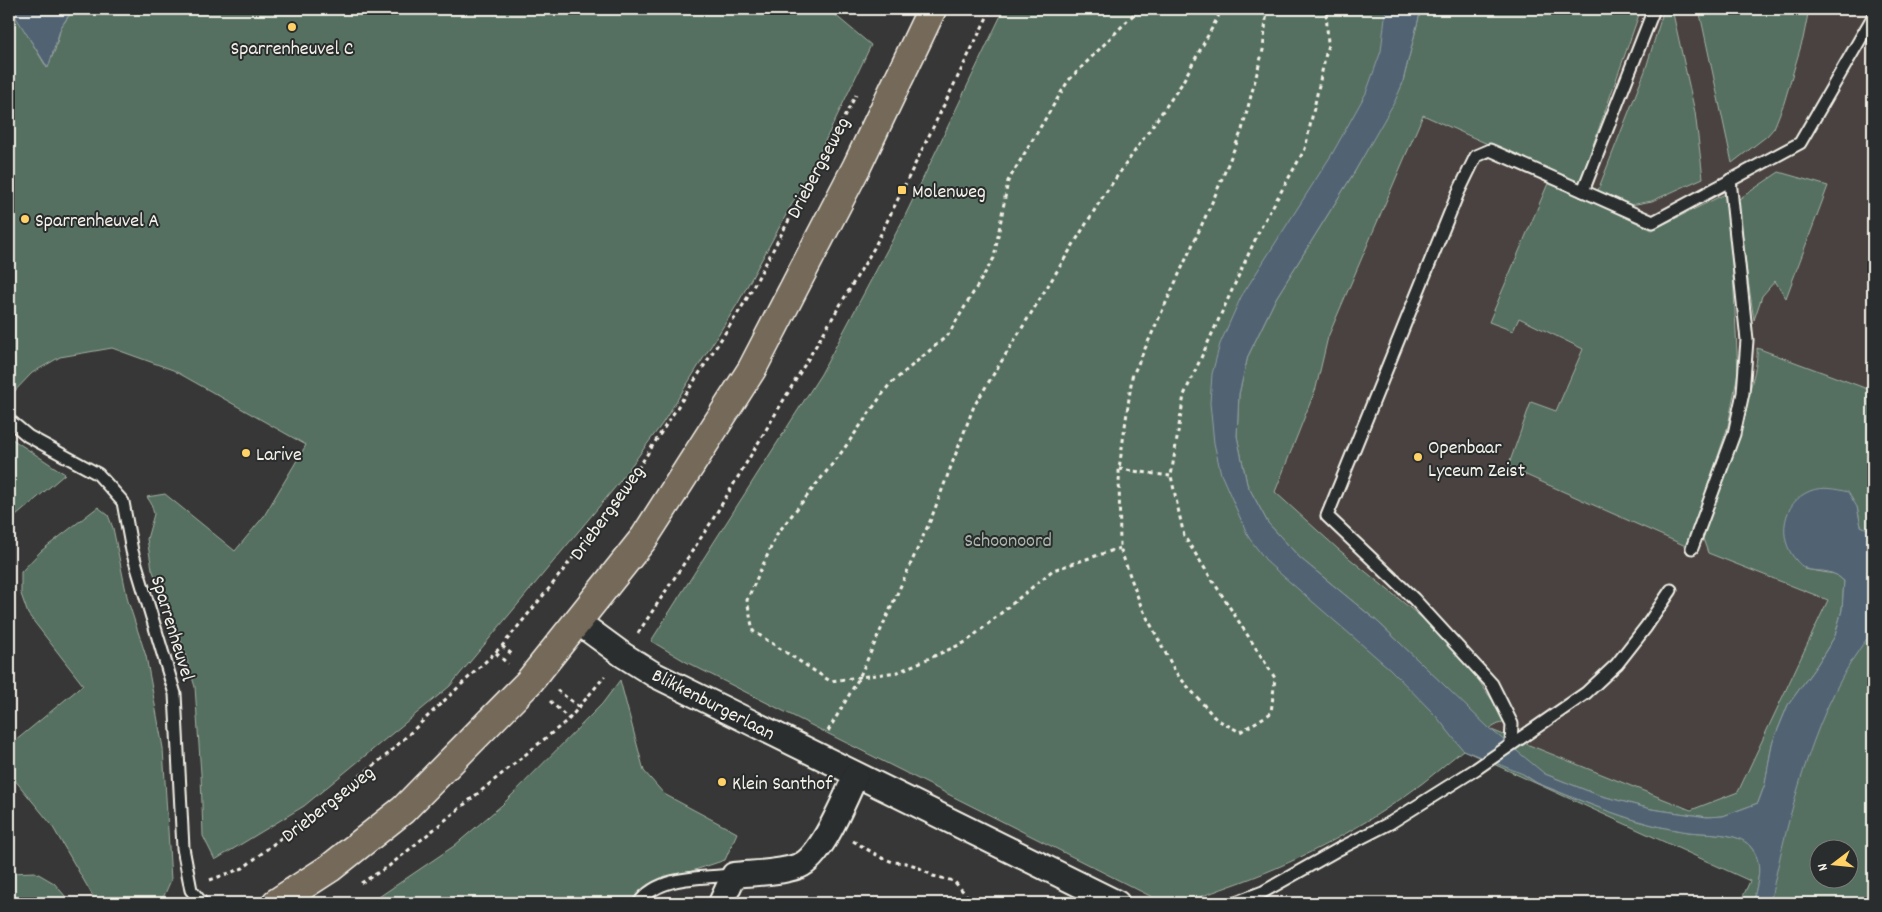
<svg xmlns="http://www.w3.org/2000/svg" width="1882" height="912" font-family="Dekko,sans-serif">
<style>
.built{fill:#494341}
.green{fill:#557060;stroke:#a4b0a4;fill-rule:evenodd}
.water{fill:#516373;stroke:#929ca2}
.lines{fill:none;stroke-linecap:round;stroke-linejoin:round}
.lane-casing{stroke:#f4f1e8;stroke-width:15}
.street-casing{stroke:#f4f1e8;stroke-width:28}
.primary-casing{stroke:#f4f1e8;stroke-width:31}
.path{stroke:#f4f1e8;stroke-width:3;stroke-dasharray:4 4;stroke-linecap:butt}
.lane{stroke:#2a2d2e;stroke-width:11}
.street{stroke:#2a2d2e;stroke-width:24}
.primary{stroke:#746a5a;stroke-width:28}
.poi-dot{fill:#ffd166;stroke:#2a2d2e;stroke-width:2}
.labels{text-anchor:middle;stroke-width:4;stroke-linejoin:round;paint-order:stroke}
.poi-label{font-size:20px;fill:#f4f1e8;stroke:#2a2d2e;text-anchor:start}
.street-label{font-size:20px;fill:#f4f1e8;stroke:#2a2d2e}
.park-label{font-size:20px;fill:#acb7ab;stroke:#2a2d2e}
</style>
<rect width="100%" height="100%" fill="#383737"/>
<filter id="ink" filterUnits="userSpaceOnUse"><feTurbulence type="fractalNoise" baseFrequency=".02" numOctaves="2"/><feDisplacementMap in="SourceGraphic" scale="10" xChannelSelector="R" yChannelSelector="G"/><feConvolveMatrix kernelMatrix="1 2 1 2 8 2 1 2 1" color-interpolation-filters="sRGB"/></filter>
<g filter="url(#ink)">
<path class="built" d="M1397,9H1873V588L1769,829L1496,755L1273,550L1239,338Z"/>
<g class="green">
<path d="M9,9H15L13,11L47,68L55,50L61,27L74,9H828L871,45L816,160L738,303L662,424L617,485L450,686L304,806L215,860L203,836L201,774L195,687L181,640L152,569L147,539L154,514L151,503L147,497L165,494L235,551L264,516L306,445L173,370L112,348L60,357L32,373L9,397Z"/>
<path d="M1004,9H1397L1380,86L1239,338L1225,447L1273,550L1488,728L1378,622L1300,558L1268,523L1247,484L1237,436L1239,394L1248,356L1276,298L1355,171L1402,85L1421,9H1641L1579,185L1423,115L1328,337L1316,388L1275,492L1338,549L1432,626L1477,678L1506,720L1489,729L1691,810L1738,792L1828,600L1708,553L1701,533C1719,485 1740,437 1751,386C1754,374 1758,361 1757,348L1873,391V532L1861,526L1857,507L1804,569L1835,574L1844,581L1842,610L1835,636L1817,665L1788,705L1772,744L1765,784L1758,803L1723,816L1707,817L1651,809L1598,795L1545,774H1523L1537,783C1587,803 1636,825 1689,832C1707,834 1738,832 1750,846C1765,863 1757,883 1753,903H1740L1750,881L1463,750C1445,764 1428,780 1409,793C1355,832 1293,864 1230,886C1207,894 1189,903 1164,903L688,663L651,641L821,374L904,218Z"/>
<path d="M1664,9H1672L1695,112L1703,178L1652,201L1631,205L1596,195L1645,71Z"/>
<path d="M1699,9H1809L1803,39L1784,103L1774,128L1767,136L1732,163Z"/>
<path d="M1779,172L1828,186L1786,298L1775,281L1762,296L1754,320L1736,201Z"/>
<path d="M1549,181L1652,230L1729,192L1738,372L1728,426L1688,547L1508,467L1531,402L1556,411L1583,349L1519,318L1513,331L1489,322Z"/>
<path d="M9,437L65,474L9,522Z"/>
<path d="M98,507L108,515L113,528L128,601L146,656L163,748L171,880L164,896L154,903H97L51,824L9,773V746L83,685L28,614L21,594V572L41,551Z"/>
<path d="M1873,588V903H1762L1769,829ZM1820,850H1850V880H1820Z"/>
<path d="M620,680L644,771L664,794L737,833L725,860L653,884L630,903H370L454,846L502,805L602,704Z"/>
<path d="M35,872L54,883L71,903H9V873Z"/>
</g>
<g class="water">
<path d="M15,9H73L61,27L48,68L12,11Z"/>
<path d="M1386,9H1421L1402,85L1395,101L1355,171L1276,298L1248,356L1239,394L1237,436L1247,484L1268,523L1300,558L1378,622L1489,728L1545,774L1598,795L1651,809L1707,817L1723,816L1758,803L1765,784L1772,744L1788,705L1817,665L1835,636L1842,610L1844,581C1841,579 1838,575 1834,574C1818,567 1809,576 1796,560C1777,539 1782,502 1810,491C1822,486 1836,489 1848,492L1857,507L1861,526L1873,532V631C1816,700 1788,816 1770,903H1753C1757,883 1765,863 1750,846C1738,832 1707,834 1689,832C1636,825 1587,803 1537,783L1523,774L1463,750L1436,716L1390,669L1268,563L1249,538L1221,474L1214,443L1210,403L1212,374L1220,344L1241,297L1332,154L1366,93L1381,51Z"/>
</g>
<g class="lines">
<defs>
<g id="lane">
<path d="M1654,9L1583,191L1653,222L1800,143L1873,17"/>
<path d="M9,420L28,436L98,474L123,502L132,551L175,694L183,848L191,890L202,903"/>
<path d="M1692,548L1734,434L1743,393L1747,340L1730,180"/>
<path d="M1511,744L1512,724L1492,684L1414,599L1327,516L1458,193L1476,156L1490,150L1583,191"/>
<path d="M639,903C658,875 703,878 734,875"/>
<path d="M1234,903L1263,892L1339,849L1390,823L1476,769L1586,693L1617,664L1646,627L1671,590"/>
</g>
<g id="street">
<path d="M578,622L623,655L655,675L1117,903"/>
<path d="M721,903L734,875C755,873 779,873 799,866C822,857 845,798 856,775"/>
</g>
<path id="primary" d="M276,903L330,868L403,810L529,682L644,538L752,369L857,166L932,9"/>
</defs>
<use href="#lane" class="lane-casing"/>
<use href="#street" class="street-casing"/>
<use href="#primary" class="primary-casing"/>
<g class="path">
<path d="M1267,9L1263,50L1242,130L1214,198L1132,377L1119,469L1120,548L1141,606L1176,673L1216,719L1240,732L1271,713L1275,678L1184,536L1171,476L1184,395L1260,229L1305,149L1328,44L1326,9"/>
<path d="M1119,469L1170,476"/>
<path d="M1120,548L1053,570L966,642L898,672L830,681L753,631L747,600L777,534L841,453L889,385L948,335L994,258L1008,181L1068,81L1139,9"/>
<path d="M638,633L710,524L874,248L991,9"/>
<path d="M502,646L513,655"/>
<path d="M496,653L508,664"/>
<path d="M557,690L579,707"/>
<path d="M550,701L569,719"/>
<path d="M828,731L859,678L931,519L974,406L1102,198L1181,85L1218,17L1220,9"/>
<path d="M853,841L882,858L893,862L906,863L916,866L933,876L954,881L973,903"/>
<path d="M210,880L243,868L388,754L502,646L551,586L621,495L745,302L856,95"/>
<path d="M361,883L389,866L569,719L605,676"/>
</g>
<use href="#lane" class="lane"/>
<use href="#street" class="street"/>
<use href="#primary" class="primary"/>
</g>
</g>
<g class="poi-dot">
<circle cx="292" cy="27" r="5"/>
<rect x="897" y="185" width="10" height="10" rx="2.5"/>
<circle cx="25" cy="219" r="5"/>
<circle cx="246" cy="453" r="5"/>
<circle cx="1418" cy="457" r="5"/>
<circle cx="722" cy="782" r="5"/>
</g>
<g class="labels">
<g class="poi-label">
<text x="292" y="54" text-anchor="middle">Sparrenheuvel C</text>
<text x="912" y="197">Molenweg</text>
<text x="35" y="226">Sparrenheuvel A</text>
<text x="1428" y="453">Openbaar<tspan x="1428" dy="23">Lyceum Zeist</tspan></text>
<text x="256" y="460">Larive</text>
<text x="732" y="789">Klein Santhof</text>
</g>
<g class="street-label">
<text transform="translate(817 167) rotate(-62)" y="7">Driebergseweg</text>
<text transform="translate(606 512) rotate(-54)" y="7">Driebergseweg</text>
<text transform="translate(174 628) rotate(73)" y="7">Sparrenheuvel</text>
<text transform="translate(714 703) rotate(27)" y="7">Blikkenburgerlaan</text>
<text transform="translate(327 803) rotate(-38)" y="7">Driebergseweg</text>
</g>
<g class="park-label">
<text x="1008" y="546">Schoonoord</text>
</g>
</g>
<rect width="1882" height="912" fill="none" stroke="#2a2d2e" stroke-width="30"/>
<rect x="15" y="15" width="1852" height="882" fill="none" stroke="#f4f1e8" stroke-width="2" filter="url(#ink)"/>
<g transform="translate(1834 864) rotate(254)"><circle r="24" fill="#2a2d2e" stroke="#7b7b78"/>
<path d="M0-4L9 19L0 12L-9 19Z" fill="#ffd166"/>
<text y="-8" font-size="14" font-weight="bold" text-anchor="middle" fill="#f4f1e8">N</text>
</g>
</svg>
